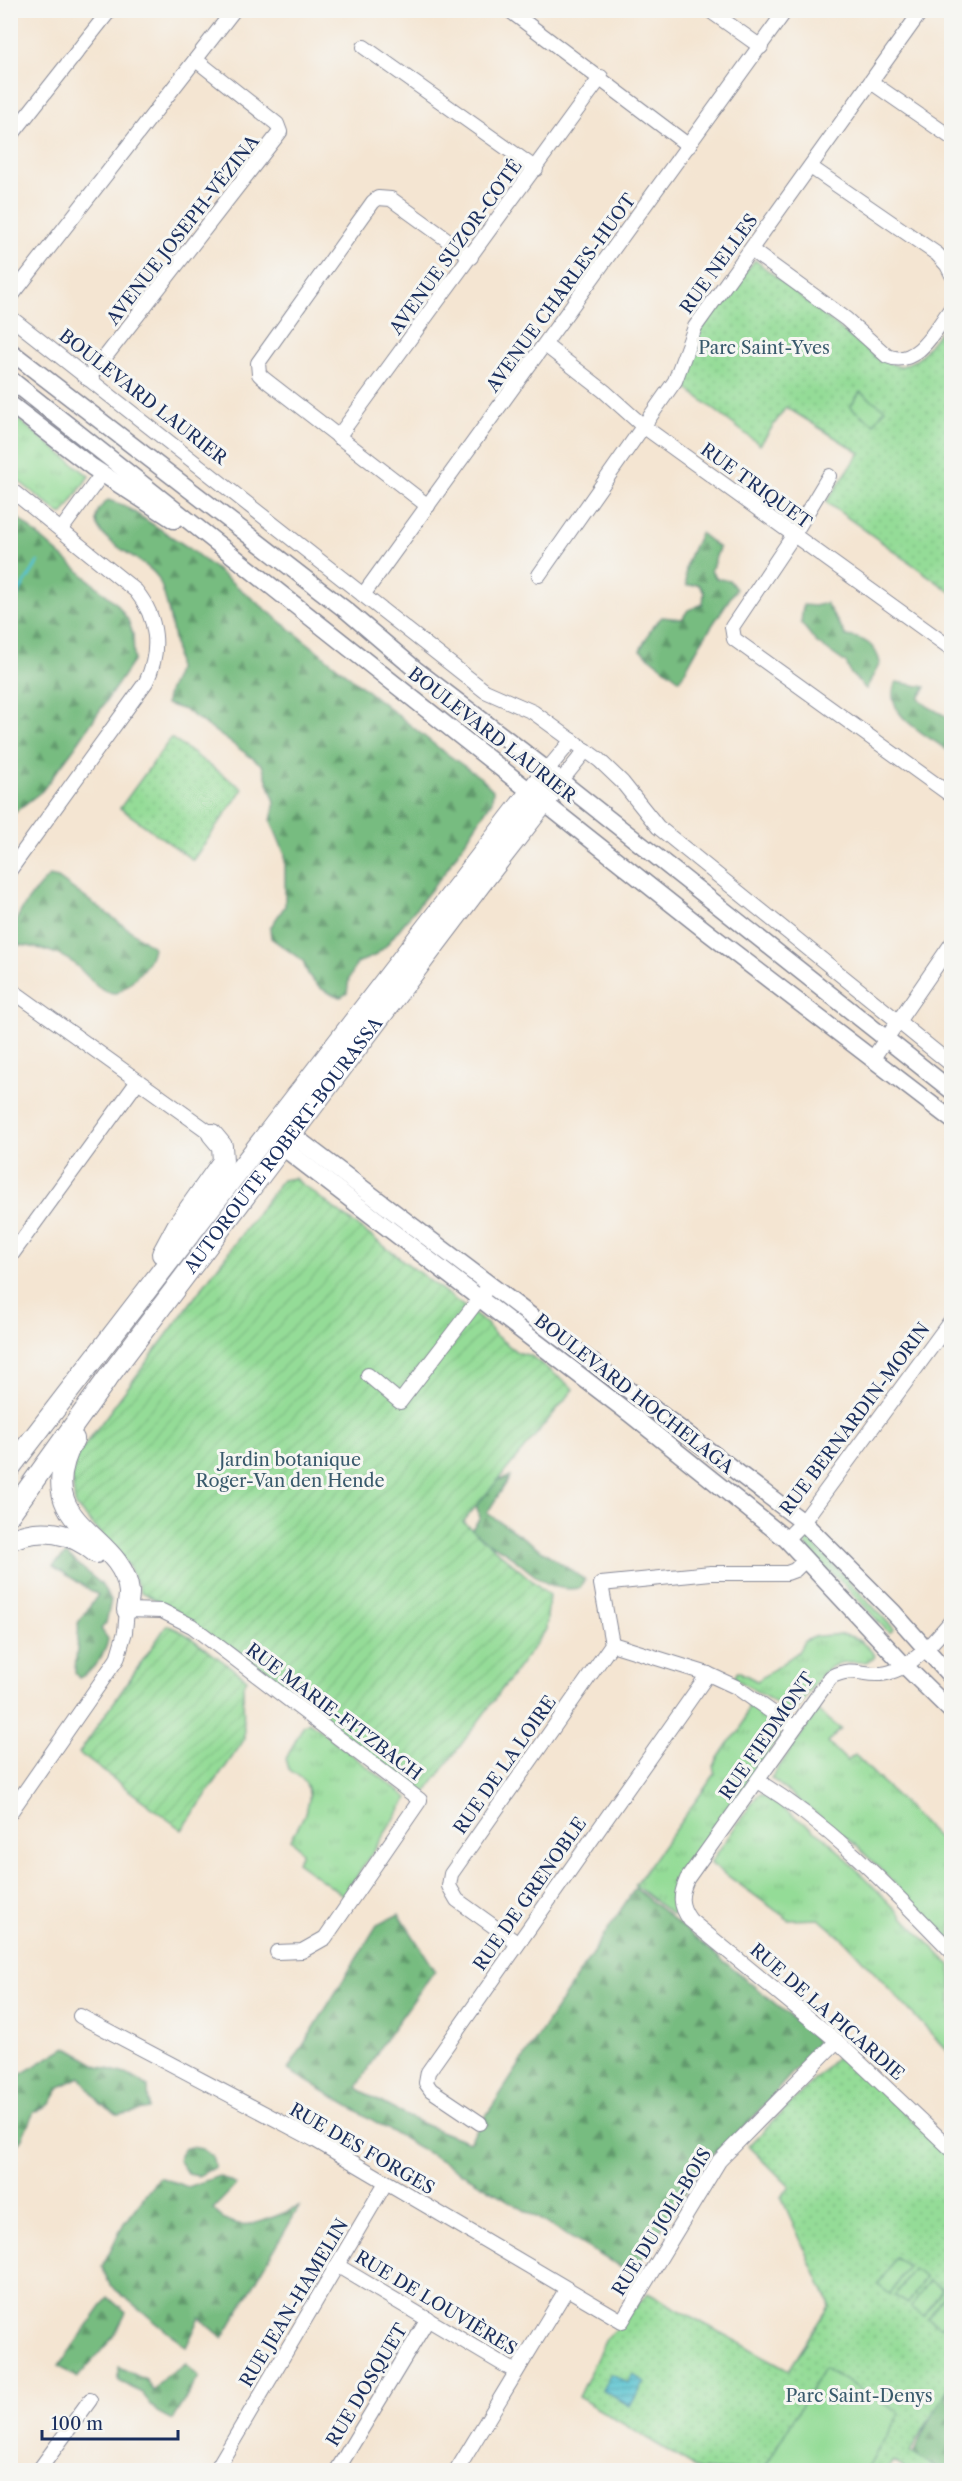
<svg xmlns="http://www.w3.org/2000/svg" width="962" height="2481" font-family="'Libre Caslon Text',serif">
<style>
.grass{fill:url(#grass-tufts);stroke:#58867a;stroke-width:1.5}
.forest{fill:url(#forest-firs);stroke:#49766f;stroke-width:1.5}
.park{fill:url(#park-dots);stroke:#58867a;stroke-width:1.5}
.garden{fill:url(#garden-furrows);stroke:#58867a;stroke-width:1.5}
.pitch{fill:#94dc97;stroke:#58867a;stroke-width:1.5}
.water{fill:url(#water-rules);stroke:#397997;stroke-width:1.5}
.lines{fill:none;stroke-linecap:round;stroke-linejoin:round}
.stream{stroke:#57c3d0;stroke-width:3}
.minor-casing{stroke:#888a98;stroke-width:16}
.major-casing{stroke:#888a98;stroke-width:19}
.highway-casing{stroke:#888a98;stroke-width:22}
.minor{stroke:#fff;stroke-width:14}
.major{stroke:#fff;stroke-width:16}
.highway{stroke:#fff;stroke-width:20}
.labels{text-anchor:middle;stroke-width:6;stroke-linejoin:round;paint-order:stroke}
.street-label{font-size:18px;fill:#1b2f5e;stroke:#f6f6f2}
.park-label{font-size:18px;fill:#395a6c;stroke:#f6f6f2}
</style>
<defs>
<pattern id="grass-tufts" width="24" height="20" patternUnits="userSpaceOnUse" patternTransform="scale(1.5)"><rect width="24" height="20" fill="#94dc97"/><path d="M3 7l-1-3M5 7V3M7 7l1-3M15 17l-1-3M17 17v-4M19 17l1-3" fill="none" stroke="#7fbd85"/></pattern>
<pattern id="forest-firs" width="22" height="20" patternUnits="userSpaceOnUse" patternTransform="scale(1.5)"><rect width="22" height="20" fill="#77bc80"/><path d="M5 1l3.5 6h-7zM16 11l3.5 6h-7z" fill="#61996c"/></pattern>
<pattern id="park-dots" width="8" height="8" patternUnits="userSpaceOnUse" patternTransform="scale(1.5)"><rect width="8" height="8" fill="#94dc97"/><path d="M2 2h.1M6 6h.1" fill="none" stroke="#7fbd85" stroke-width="1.8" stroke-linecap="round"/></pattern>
<pattern id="garden-furrows" width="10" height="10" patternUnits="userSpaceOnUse" patternTransform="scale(1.5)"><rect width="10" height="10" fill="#94dc97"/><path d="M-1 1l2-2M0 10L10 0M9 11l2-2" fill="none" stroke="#7fbd85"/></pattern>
<pattern id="water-rules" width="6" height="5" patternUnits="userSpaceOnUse" patternTransform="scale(1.5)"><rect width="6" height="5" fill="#57c3d0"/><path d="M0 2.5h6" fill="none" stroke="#479fac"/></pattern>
</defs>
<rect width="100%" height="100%" fill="#f6f6f2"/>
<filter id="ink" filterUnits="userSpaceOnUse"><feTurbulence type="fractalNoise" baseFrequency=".0167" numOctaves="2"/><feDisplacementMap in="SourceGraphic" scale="12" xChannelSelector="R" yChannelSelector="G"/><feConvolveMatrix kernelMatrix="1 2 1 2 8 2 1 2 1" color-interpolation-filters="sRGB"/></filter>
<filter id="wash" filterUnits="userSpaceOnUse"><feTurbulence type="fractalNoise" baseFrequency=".008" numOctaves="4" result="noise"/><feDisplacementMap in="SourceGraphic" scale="24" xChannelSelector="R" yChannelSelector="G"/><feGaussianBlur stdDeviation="1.35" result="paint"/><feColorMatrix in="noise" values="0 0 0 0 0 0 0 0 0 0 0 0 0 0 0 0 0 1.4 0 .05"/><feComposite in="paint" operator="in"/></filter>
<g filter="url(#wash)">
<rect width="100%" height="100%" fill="#f4e5d2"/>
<g class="grass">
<path d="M10,413L89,476L63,514H60L11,475Z"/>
<path d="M807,1537L894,1629L889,1633L840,1580L818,1562L802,1540Z"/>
<path d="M817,1636C848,1634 854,1632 875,1655L874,1658C866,1666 849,1659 837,1664C817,1672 807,1699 793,1713L734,1678L738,1671L757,1681L798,1652L804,1641Z"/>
<path d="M749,1705L779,1725L780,1736L682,1874L674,1891L677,1913L671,1914L635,1885L715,1774L713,1766L728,1743L740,1731Z"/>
<path d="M818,1711L841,1729L828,1742L847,1761L855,1755L951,1851V1941L858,1847L771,1778Z"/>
<path d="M309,1722L408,1798L344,1896L297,1862L302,1852L291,1839C302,1820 323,1791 296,1774C289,1770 286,1768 286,1759L303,1726Z"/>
<path d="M761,1794L826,1838L951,1966V2055L845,1941L819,1919L789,1920L710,1863L757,1796Z"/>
</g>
<g class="forest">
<path d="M108,500L123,505L189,548L440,749L481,778L493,790L492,801L445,872L385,947L374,956L357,963L349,979L347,993L341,997C321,992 308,981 303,961L271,938L270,928L285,906V855L271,821L275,802L262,765L185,710L166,704C166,689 176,680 177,669C178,652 166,593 158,578C145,555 66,533 108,500Z"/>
<path d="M11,512L117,604L128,620L133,634L134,660L75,747L42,791L11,815Z"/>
<path d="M700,533L719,548L711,571L717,579L729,580L736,589L700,644L680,680L640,650L653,626L662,617L682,619L688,610L703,604L704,592L698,584L687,586C681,565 693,551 700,533Z"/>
<path d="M826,603L846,636C865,638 876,645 880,663L866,689L851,674L846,663L816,642L801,623L803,605L815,606Z"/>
<path d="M896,682L926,687L919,698L927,706L951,719V753C931,736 880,716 896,682Z"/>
<path d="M49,876L58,878L153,947C151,966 132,982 117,993C98,994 86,972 72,962C57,952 37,947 19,945C0,929 36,889 49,876Z"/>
<path d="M510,1477L487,1513L585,1580L580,1588C536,1595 522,1553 485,1542L401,1624L480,1518L475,1501L495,1480Z"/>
<path d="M66,1554L101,1584L111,1600L106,1623L101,1629L108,1639C106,1653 92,1673 79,1678L75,1673C75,1661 80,1631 78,1623L98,1595L53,1566Z"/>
<path d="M635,1888L813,2035L817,2045L748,2123L704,2164L632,2274L288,2070L377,1925L399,1914L435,1970L382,2044L357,2088C393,2111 428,2128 469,2142Z"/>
<path d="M66,2047L100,2067L129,2075L148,2087L149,2109L119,2115L100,2103L80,2077L60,2087L50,2104L34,2112L20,2142L11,2147V2087L21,2074Z"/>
<path d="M191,2147L202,2149L212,2156L215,2167L198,2176L188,2174L178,2160L183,2149Z"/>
<path d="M219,2176L236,2185L213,2209C239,2239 268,2218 299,2207L223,2338L200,2318L186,2347L110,2285L102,2267L124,2223L159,2177L188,2187Z"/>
<path d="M108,2297L126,2313L114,2336L77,2378L59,2366Z"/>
<path d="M186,2364L199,2377L172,2420L157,2412L142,2393L119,2381V2367L146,2380L153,2390L166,2376Z"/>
<path d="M952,2382L947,2400L951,2403V2470H930L911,2458L931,2417L909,2401Z"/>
</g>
<g class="park">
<path d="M755,260L878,359L900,367L918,359L951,318V592L826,502L860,453L786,407L760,445L680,383L699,330Z"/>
<path d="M171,738L243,789L193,860L120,808Z"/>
<path d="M840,2053L951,2156V2383L910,2452L939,2470H907L893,2461L887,2470H700L578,2397L606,2339L648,2293L789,2370L830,2305L781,2197L790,2187L749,2146Z"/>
</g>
<g class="garden">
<path d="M294,1178L487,1324L495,1335L517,1352L531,1356L574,1389L463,1522L549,1595L546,1630L420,1800L173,1609L141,1592L128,1565L75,1505L72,1477L75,1461L82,1449L282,1180Z"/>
<path d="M167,1625L184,1633L247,1679L243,1686L244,1740L182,1830L79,1753Z"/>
</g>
<g class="pitch">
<path d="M860,392L885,409L874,424L850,407Z"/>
<path d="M895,2258L908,2266L890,2294L878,2285Z"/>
<path d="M913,2269L925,2277L908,2304L895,2296Z"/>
<path d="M929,2280L942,2289L924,2316L911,2307Z"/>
<path d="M945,2292L951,2296V2310L941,2327L928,2319Z"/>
<path d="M824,2368L900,2413L866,2470H763Z"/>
</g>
<path class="water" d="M611,2374L628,2383L633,2375L645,2382L630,2406L602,2390Z"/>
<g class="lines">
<path class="stream" d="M10,607L38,562"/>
</g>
</g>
<g filter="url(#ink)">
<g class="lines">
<defs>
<g id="minor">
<path d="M509,10L689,146"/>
<path d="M709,10L761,47"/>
<path d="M951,10L952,11"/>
<path d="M364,47L536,169"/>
<path d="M871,82L952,138"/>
<path d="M10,137L110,10"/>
<path d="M812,168L937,254L947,265L952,275"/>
<path d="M751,250L846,319L887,356C917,369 936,328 952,307"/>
<path d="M10,298L234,10"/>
<path d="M10,317L485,691L533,712L599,760L622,782L658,827L952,1065"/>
<path d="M545,345L604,391L643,426L952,649"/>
<path d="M88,379L280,132L277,124L196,60"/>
<path d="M338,437L601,77"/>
<path d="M829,476L793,536L732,627L734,639L952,796"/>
<path d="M10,489L136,591C158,618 161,651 146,682L10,870"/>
<path d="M428,506L263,378L259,374L258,363L373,202L378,198L391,199L471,257"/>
<path d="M61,530L102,474"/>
<path d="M539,575L675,381L695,327L922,10"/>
<path d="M363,595L786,10"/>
<path d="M547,770L572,740"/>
<path d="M561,781L586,750"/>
<path d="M10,989L212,1134"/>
<path d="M873,1058L952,943"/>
<path d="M10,1257L138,1081"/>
<path d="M368,1375L400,1402L485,1291"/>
<path d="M786,1539L803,1522L952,1319"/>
<path d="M952,1620C935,1640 909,1672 881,1674C860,1675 852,1666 831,1677L687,1879C680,1895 679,1905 690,1920L837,2041L952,2150"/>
<path d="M612,1644L708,1674L736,1687L793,1727"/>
<path d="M758,1781C834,1828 890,1888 952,1952"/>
<path d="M10,1813L117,1659L125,1632L127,1610L162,1611L192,1626L420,1800L325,1938L302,1951L277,1952"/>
<path d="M517,1943L457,1900L449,1886L451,1874L612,1644L601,1584L711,1573H787L795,1570L805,1560"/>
<path d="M80,2016L315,2140L622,2321L719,2161L837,2041"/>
<path d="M480,2123L431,2090L426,2083L428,2072L708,1674"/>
<path d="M338,2266L516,2372"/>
<path d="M39,2470L90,2400"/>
<path d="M216,2470L385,2184"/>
<path d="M337,2470L428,2319"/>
<path d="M457,2470L566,2290"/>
</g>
<g id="major">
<path d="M10,351L347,611L415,669L547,770L952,1091"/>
<path d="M10,379L706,931L952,1120"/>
<path d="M10,404L92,467L174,520"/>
<path d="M283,1128L803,1522L894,1613L952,1678"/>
<path d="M272,1139L630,1414L786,1539L904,1665L952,1712"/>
</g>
<g id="highway">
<path d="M162,1254L177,1226L223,1161L222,1146L212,1134"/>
<path d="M74,1439C27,1527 123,1532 129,1592C129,1597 128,1604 127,1610"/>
<path d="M10,1468L547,770"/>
<path id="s1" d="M10,1514L107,1379L480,885L561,781"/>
<path d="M10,1540C40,1526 72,1532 96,1553"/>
</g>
</defs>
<use href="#minor" class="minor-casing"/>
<use href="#major" class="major-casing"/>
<use href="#highway" class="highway-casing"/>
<use href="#minor" class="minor"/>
<use href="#major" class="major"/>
<use href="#highway" class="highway"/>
</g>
</g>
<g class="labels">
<g class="street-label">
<text transform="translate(183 230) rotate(-52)" y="6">AVENUE JOSEPH-VÉZINA</text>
<text transform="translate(456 247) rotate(-54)" y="6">AVENUE SUZOR-COTÉ</text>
<text transform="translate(719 264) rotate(-54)" y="6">RUE NELLES</text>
<text transform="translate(561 293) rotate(-54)" y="6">AVENUE CHARLES-HUOT</text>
<text transform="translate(143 397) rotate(38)" y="6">BOULEVARD LAURIER</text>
<text transform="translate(756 486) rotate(36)" y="6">RUE TRIQUET</text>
<text transform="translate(492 735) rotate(38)" y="6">BOULEVARD LAURIER</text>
<text dy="6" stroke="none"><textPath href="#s1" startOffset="459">AUTOROUTE ROBERT-BOURASSA</textPath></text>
<text transform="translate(634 1394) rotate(38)" y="6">BOULEVARD HOCHELAGA</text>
<text transform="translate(855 1419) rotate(-53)" y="6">RUE BERNARDIN-MORIN</text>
<text transform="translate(334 1712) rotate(37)" y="6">RUE MARIE-FITZBACH</text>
<text transform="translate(767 1736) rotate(-55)" y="6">RUE FIEDMONT</text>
<text transform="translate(505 1765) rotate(-55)" y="6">RUE DE LA LOIRE</text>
<text transform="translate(530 1894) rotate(-55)" y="6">RUE DE GRENOBLE</text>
<text transform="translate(827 2012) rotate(41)" y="6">RUE DE LA PICARDIE</text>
<text transform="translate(362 2149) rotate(30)" y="6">RUE DES FORGES</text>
<text transform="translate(662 2222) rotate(-58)" y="6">RUE DU JOLI-BOIS</text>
<text transform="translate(294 2303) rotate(-59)" y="6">RUE JEAN-HAMELIN</text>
<text transform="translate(436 2303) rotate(31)" y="6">RUE DE LOUVIÈRES</text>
<text transform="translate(367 2385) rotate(-59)" y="6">RUE DOSQUET</text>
</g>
<g class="park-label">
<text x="764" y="354">Parc Saint-Yves</text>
<text x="290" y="1466">Jardin botanique<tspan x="290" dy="21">Roger-Van den Hende</tspan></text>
<text x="859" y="2402">Parc Saint-Denys</text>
</g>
</g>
<rect width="962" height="2481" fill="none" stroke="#f6f6f2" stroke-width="36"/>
<path d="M42 2430v9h136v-9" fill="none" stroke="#1b2f5e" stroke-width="3"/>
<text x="51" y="2430" font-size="18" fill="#1b2f5e" stroke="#f6f6f2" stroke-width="4.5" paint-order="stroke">100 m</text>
</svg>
